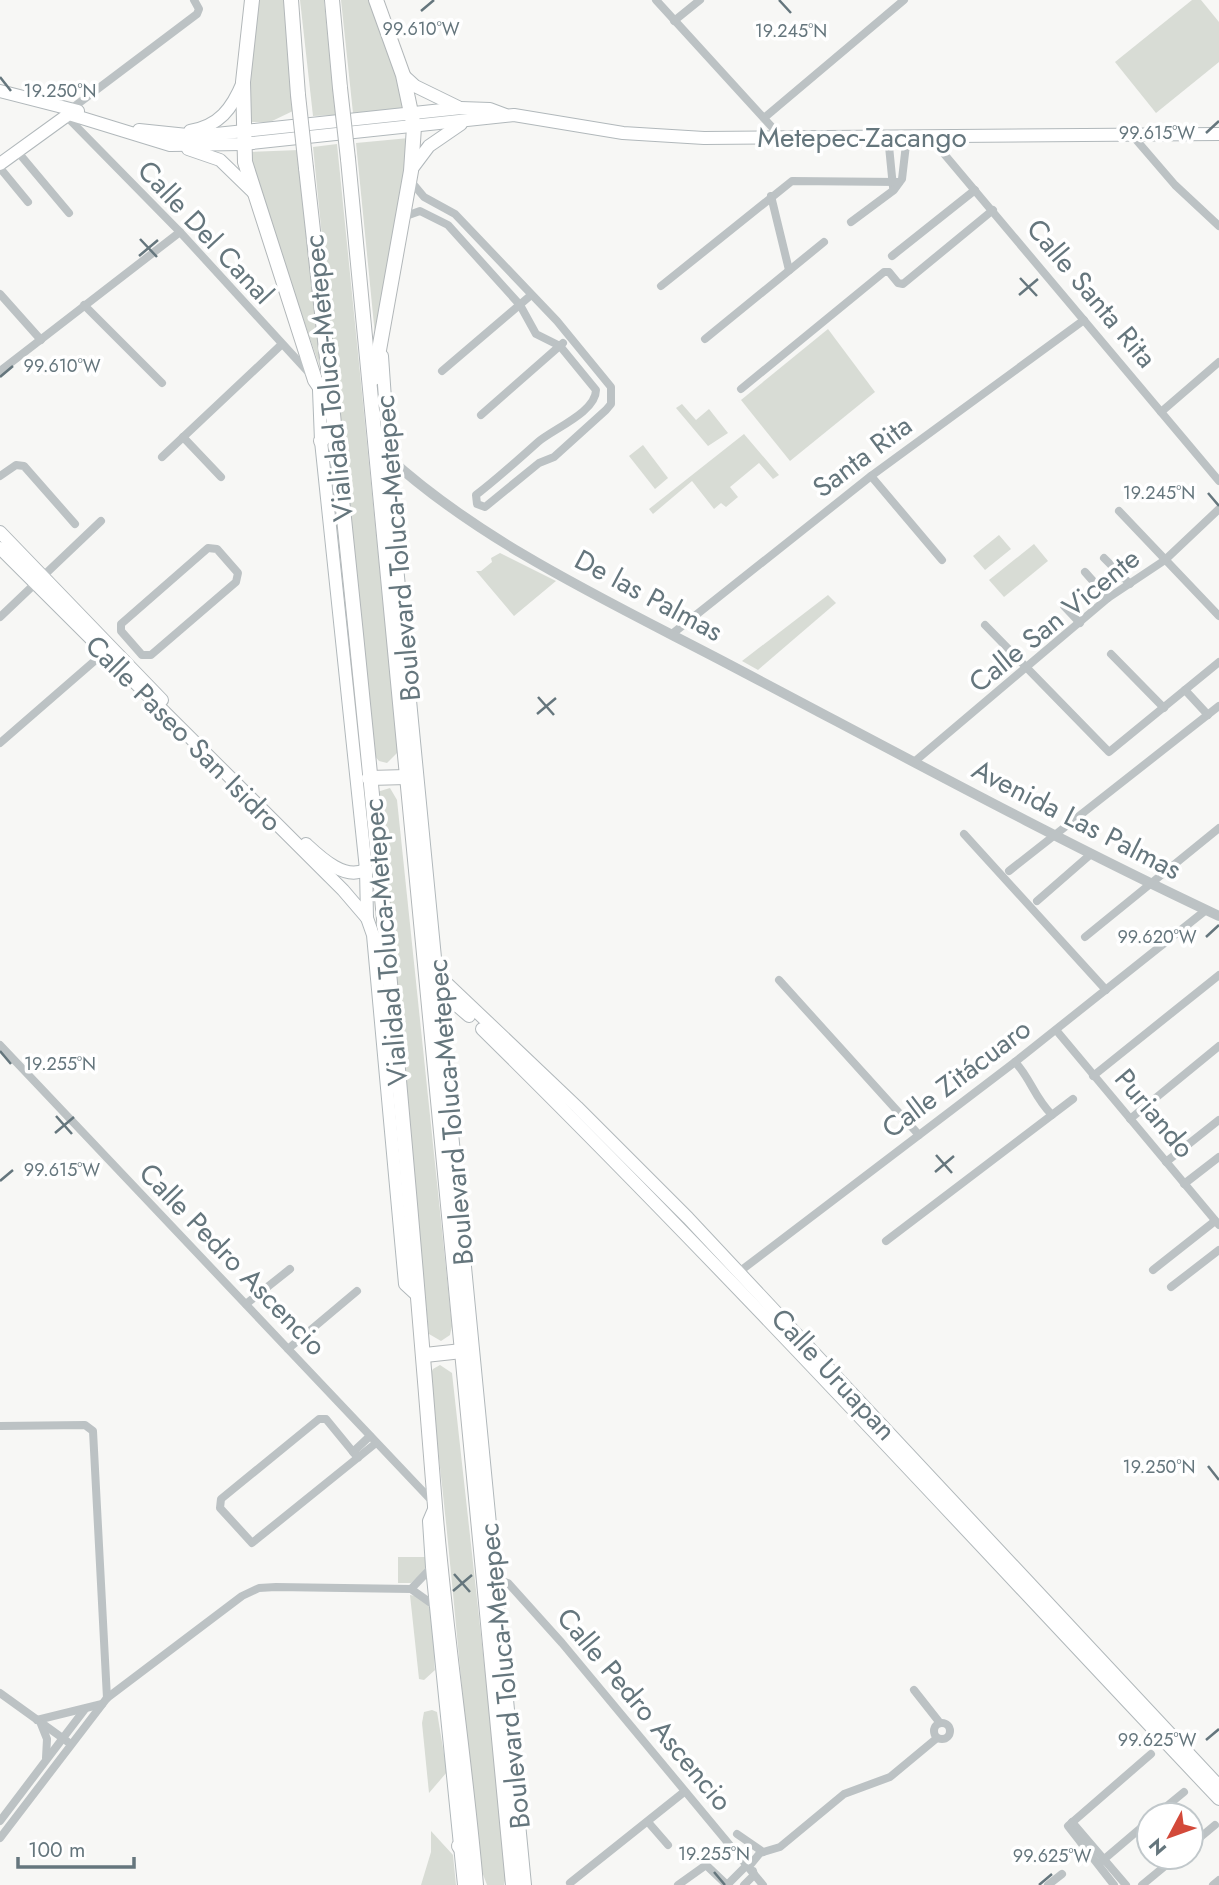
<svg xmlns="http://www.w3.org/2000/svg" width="1219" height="1885" font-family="Jost,sans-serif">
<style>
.green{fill:#d8dcd5}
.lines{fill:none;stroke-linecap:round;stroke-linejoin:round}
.secondary-casing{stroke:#b1b8bb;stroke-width:14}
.trunk-casing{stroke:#b2b7b9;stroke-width:16}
.minor{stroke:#bcc2c4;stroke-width:8}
.tertiary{stroke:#bcc2c4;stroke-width:10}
.secondary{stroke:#fff;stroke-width:12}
.trunk{stroke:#fff;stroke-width:14}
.trunk-bridge-casing{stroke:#b2b7b9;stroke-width:16;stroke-linecap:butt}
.trunk-bridge{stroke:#fff;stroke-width:14}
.ticks{fill:none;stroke:#65767d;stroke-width:2.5}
.labels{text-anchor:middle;stroke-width:7;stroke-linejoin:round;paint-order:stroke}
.street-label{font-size:28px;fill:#65767d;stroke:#fff}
.ticks-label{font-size:18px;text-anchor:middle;fill:#65767d;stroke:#fff;stroke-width:7;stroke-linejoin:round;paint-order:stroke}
</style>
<rect width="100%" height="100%" fill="#f7f7f5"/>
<g class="green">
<path d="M256,0H285L295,110L270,122H250L248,95Z"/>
<path d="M300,0H324L336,115L313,116Z"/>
<path d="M341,0H370L402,90L404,111L353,113Z"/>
<path d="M1192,0H1201L1219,22V62L1156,113L1115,62Z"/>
<path d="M409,138L410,147L376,345L356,143Z"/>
<path d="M337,144L398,752L387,763L379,761L374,755L313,147Z"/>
<path d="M299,150L323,376L252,171L250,152Z"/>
<path d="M828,329L875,392L790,461L741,400Z"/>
<path d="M682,404L696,420L709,409L728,433L708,446L676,408Z"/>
<path d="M744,434L779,475L773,479L759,463L730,487L738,497L726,507L721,503L714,509L692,481L653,514L649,509Z"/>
<path d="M643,445L668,478L655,489L629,456Z"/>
<path d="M999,535L1011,549L985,570L973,556Z"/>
<path d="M1034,544L1048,561L1004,597L989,580Z"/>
<path d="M500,553L556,581L514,616L476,571H481L492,562L491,558Z"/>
<path d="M828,595L836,603L758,670L742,661Z"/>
<path d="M390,788L397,800L452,1326L450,1335L441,1341L429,1334L374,802L377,792Z"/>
<path d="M440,1365L452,1373L507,1870L504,1885H487L481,1869C461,1705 451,1540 429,1377L433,1369Z"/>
<path d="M398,1557H426L425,1571L411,1583H398Z"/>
<path d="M410,1595C443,1598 433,1646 435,1670L424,1680L419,1679Z"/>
<path d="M432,1710L437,1712L447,1772L429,1793L422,1723L424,1712Z"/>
<path d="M431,1831L453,1855L456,1885H421L431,1852Z"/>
</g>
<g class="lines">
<defs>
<g id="secondary">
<path d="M403,75L415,86L458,107"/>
<path d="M0,91L78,111"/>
<path d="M139,130L197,136L461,108L490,109L506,115"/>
<path d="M190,131C219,126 232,109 243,82"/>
<path d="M188,149L220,160L255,194"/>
<path d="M0,164L69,114L170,145L243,144L514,115L623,133L704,138L1219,134"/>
<path d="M411,170L429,146L461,124"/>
<path d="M382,356L396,556L525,1885"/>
<path d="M319,390L321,441L366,869L367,918L373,935L405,1284L418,1296"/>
<path d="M0,532L162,700"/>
<path d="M0,548L343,890L367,918"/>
<path d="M306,844C320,857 346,882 366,869"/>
<path d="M437,974L577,1107L688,1218L1219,1786"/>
<path d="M439,999L454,1003L469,1016"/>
<path d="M482,1029C735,1278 975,1541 1219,1799"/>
<path d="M435,1507L429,1521L432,1567L464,1885"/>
</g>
<g id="trunk">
<path d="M252,0L243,82L245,162L315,380L332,405"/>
<path d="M291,0L298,95"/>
<path d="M332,0L340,88"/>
<path d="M348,159L513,1885"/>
<path d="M306,168C356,613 400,1059 435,1506C445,1632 465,1758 476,1885"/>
<path d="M374,378L411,171L414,127L403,75L376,0"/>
<path d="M321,441L334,427"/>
<path d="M369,778L407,777"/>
<path d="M425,1355L462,1351"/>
<path d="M459,1846L474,1865"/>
</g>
</defs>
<use href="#secondary" class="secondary-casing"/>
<use href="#trunk" class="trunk-casing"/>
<g class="minor">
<path d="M194,0L199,9L197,14L71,109L68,118L180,232L311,375"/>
<path d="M656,0L781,137"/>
<path d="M674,21L700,0"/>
<path d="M764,118L904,0"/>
<path d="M1132,135L1175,185L1219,226"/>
<path d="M888,136L893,187"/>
<path d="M929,136L1219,481"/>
<path d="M17,151L69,213"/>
<path d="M0,168L28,202"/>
<path d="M771,196L789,270"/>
<path d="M403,217L420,211L448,225L520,305L536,334L560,346L596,390C596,412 553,429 538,442C518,460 498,478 476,495L477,504L485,507L539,463L554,457L606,410L611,404V387L557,321L455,214L424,197L409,179"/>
<path d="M851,222L894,190L902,179L907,136"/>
<path d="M892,256L975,190"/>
<path d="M661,286L792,181L899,182"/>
<path d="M0,294L41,340"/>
<path d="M84,305L162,383"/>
<path d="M705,339L824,242"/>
<path d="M0,371L180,232"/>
<path d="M442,371L530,296"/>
<path d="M741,389L884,272H889L898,283L903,284L993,210"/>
<path d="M1161,412L1219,362"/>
<path d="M481,415L563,343"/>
<path d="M183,437L221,477"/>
<path d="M162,457L281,345"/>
<path d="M0,476L16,465L24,466L75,524"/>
<path d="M871,476L942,560"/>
<path d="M1119,511L1219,616"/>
<path d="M208,548L217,549L238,573L236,582L151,655H142L121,631V624Z"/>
<path d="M1104,558L1130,584"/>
<path d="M1085,572L1108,598"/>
<path d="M1064,606L1080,623"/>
<path d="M0,617L101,521"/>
<path d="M985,625L1109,752L1219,662"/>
<path d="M672,634L871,476L1084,320"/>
<path d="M1111,654L1164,708"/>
<path d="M1185,690L1208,715"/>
<path d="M0,743L106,651"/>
<path d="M914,762L1108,598L1165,560L1219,509"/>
<path d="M964,834L1106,990"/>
<path d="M1009,871L1219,706"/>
<path d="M1037,901L1091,854"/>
<path d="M1085,937L1219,828"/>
<path d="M779,980L919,1135"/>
<path d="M1056,1030L1219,1225"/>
<path d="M0,1045L433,1502"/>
<path d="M1015,1062C1031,1079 1034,1097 1052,1115"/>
<path d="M1093,1076L1219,975"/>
<path d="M1130,1119L1219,1046"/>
<path d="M1166,1162L1219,1120"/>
<path d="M1184,1184L1219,1157"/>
<path d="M886,1241L1073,1099"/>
<path d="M1153,1270L1215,1221"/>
<path d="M735,1275L1015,1062L1206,910"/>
<path d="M1171,1287L1219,1250"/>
<path d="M246,1304L290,1269"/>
<path d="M288,1349L357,1291"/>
<path d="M0,1426L85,1425L93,1431L107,1698"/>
<path d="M353,1452L370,1436"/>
<path d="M358,1458L326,1419H319L221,1499L220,1508L252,1543L376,1443"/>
<path d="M492,1578L508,1583L562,1643L763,1885"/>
<path d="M411,1589L432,1567"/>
<path d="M914,1690L940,1723"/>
<path d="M0,1693L68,1742"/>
<path d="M37,1720L102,1704"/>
<circle cx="942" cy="1731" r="8"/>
<path d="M41,1724L47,1739L46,1758"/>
<path d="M1156,1815L1184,1792"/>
<path d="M0,1821L85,1709"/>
<path d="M648,1822L668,1845"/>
<path d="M1072,1822L1126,1885"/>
<path d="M737,1834L763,1852"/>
<path d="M0,1838L107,1698L242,1596L259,1588L276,1587L411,1589L435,1606"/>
<path d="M1191,1845L1215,1825"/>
<path d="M1102,1861L1149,1821"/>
<path d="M751,1864L760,1853L780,1847L844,1794L890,1777L937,1738"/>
<path d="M570,1883L684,1792"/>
<path d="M678,1885L706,1865L727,1885"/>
<path d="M727,1885L748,1864"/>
<path d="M744,1885L754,1875L753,1871"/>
<path d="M1048,1885L1062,1874"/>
<path d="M1114,1885L1068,1826L1151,1754"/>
<path d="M1142,1885L1176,1857"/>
<path d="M1213,1885L1219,1880"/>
</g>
<path class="tertiary" d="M388,457C483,544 616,605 730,665C892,750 1053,838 1219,916"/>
<use href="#secondary" class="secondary"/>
<use href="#trunk" class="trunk"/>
<defs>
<g id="trunk-bridge">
<path d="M340,88L348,159"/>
<path d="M298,95L306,168"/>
</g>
</defs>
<use href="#trunk-bridge" class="trunk-bridge-casing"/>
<use href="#trunk-bridge" class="trunk-bridge"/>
</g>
<path class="ticks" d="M779,0L791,13M421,11L434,0M0,77L11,91M1206,133L1219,121M140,239L157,257M139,256L158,240M1020,278L1037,296M1019,295L1038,279M0,377L13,366M1208,493L1219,506M538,697L554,715M537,714L556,698M1206,937L1219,925M0,1051L11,1064M56,1116L72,1134M55,1133L74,1117M936,1155L952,1173M935,1172L954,1156M0,1181L13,1170M1208,1466L1219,1480M454,1574L470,1592M453,1591L472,1575M1206,1740L1219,1729M714,1872L725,1885M1039,1885L1052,1874"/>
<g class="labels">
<g class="street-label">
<text x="862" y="147">Metepec-Zacango</text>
<text transform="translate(206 232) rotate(47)" y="10">Calle Del Canal</text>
<text transform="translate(1092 293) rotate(50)" y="10">Calle Santa Rita</text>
<text transform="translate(328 378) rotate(-96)" y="10">Vialidad Toluca-Metepec</text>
<text transform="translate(862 456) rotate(-37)" y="10">Santa Rita</text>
<text transform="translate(397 548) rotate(-95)" y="10">Boulevard Toluca-Metepec</text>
<text transform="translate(649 595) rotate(28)" y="10">De las Palmas</text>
<text transform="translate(1054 620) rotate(-39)" y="10">Calle San Vicente</text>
<text transform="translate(184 733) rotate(45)" y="10">Calle Paseo San Isidro</text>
<text transform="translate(1077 819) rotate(27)" y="10">Avenida Las Palmas</text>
<text transform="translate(385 942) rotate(-95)" y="10">Vialidad Toluca-Metepec</text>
<text transform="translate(956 1078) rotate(-37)" y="10">Calle Zitácuaro</text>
<text transform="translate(450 1112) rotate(-95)" y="10">Boulevard Toluca-Metepec</text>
<text transform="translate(1155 1113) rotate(50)" y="10">Puriando</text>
<text transform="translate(233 1259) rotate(46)" y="10">Calle Pedro Ascencio</text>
<text transform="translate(834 1374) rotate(47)" y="10">Calle Uruapan</text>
<text transform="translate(504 1676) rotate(-96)" y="10">Boulevard Toluca-Metepec</text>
<text transform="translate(645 1709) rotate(50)" y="10">Calle Pedro Ascencio</text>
</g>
</g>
<g class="ticks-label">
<text x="421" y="35">99.610°W</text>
<text x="791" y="37">19.245°N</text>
<text x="60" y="97">19.250°N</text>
<text x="1157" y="139">99.615°W</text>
<text x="62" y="372">99.610°W</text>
<text x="1159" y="499">19.245°N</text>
<text x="1157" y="943">99.620°W</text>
<text x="60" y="1070">19.255°N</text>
<text x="62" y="1176">99.615°W</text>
<text x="1159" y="1473">19.250°N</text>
<text x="1157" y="1746">99.625°W</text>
<text x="714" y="1860">19.255°N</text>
<text x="1052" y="1862">99.625°W</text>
</g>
<g transform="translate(1170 1836) rotate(229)"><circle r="33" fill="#ffffff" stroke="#c1c8cb" stroke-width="2"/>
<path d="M0-5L12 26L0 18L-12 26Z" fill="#d3493a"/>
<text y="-10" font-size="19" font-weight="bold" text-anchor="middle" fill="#65767d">N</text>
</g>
<path d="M18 1857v10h116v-10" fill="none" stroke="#65767d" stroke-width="3.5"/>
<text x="28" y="1857" font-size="21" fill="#65767d" stroke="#ffffff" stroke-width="5" paint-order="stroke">100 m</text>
</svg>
